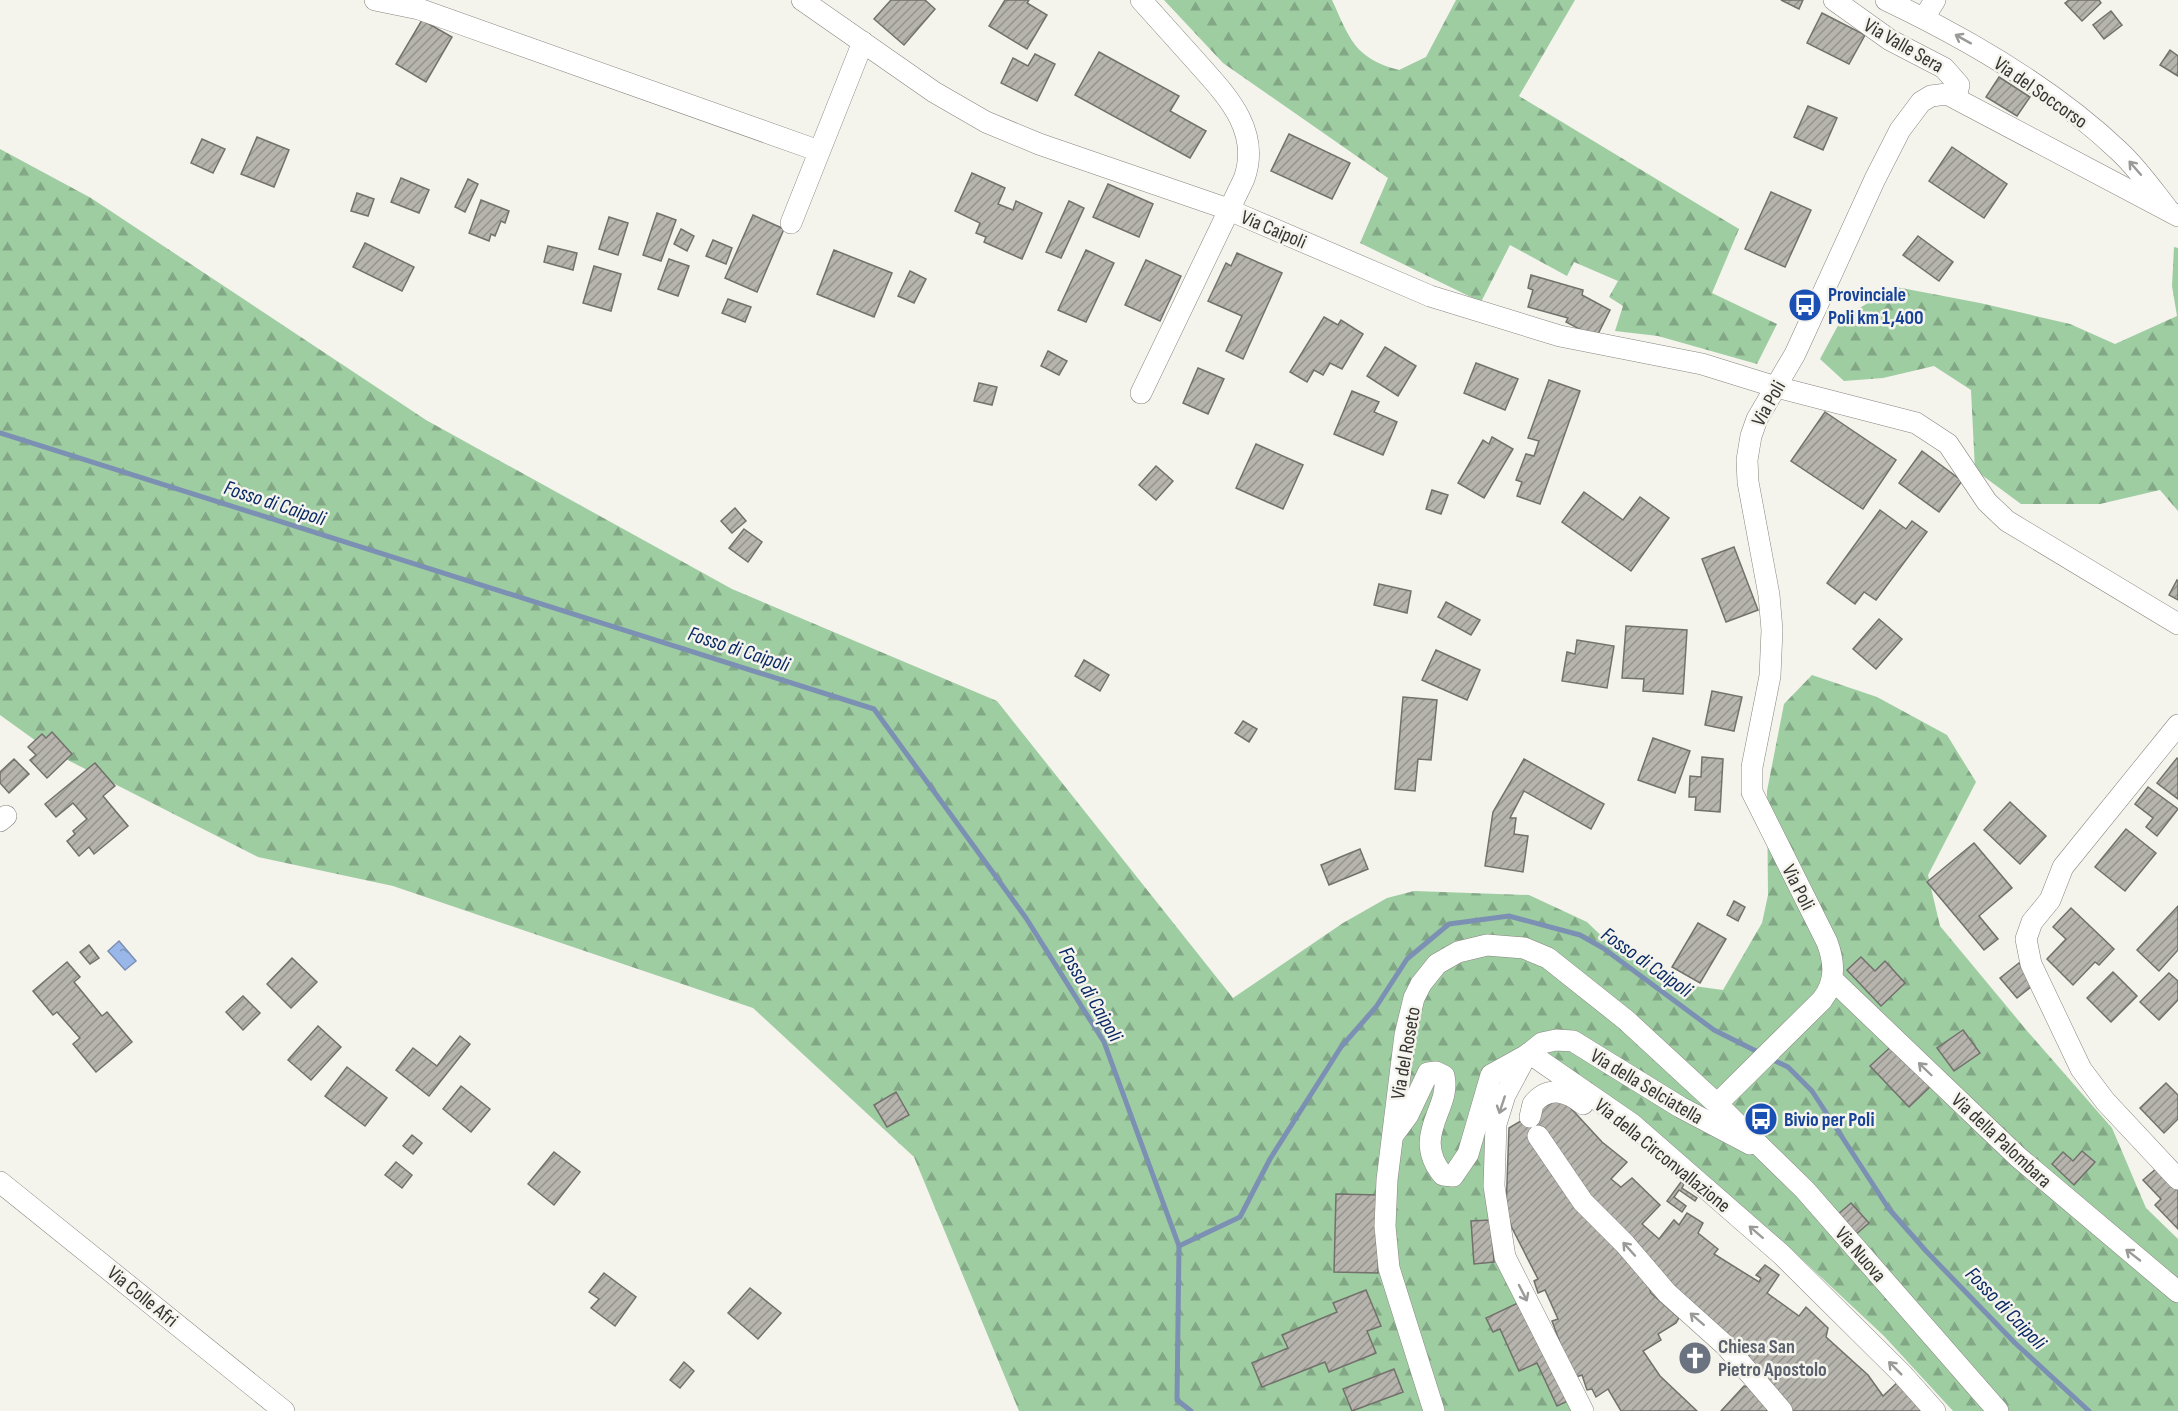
<svg xmlns="http://www.w3.org/2000/svg" width="2178" height="1411" font-family="'Sofia Sans Condensed',sans-serif">
<style>
.forest{fill:url(#forest-firs)}
.water{fill:url(#water-ripples);stroke:#7c90b3;stroke-width:1.5}
.lines{fill:none;stroke-linecap:round;stroke-linejoin:round}
.stream{stroke:#7c90b3;stroke-width:5}
.building{fill:url(#building-hatch);stroke:#72716b;stroke-width:1.5}
.minor-casing{stroke:#87857f;stroke-width:22}
.minor{stroke:#fff;stroke-width:21}
.oneway{stroke:#9a9a98}
.labels{text-anchor:middle;stroke-width:5;stroke-linejoin:round;paint-order:stroke}
.street-label{font-size:20px;fill:#363532;stroke:#f4f3ec}
.transit-label{font-size:20px;font-weight:bold;fill:#164399;stroke:#f4f3ec;text-anchor:start}
.worship-label{font-size:20px;font-weight:bold;fill:#5b616d;stroke:#f4f3ec;text-anchor:start}
.water-label{font-size:21px;font-style:italic;fill:#0a2a65;stroke:#f4f3ec}
</style>
<defs>
<pattern id="forest-firs" width="22" height="20" patternUnits="userSpaceOnUse" patternTransform="scale(1.5)"><rect width="22" height="20" fill="#9ecda2"/><path d="M5 1l3.5 6h-7zM16 11l3.5 6h-7z" fill="#82a785"/></pattern>
<pattern id="water-ripples" width="26" height="14" patternUnits="userSpaceOnUse" patternTransform="scale(1.5)"><rect width="26" height="14" fill="#9ab7ea"/><path d="M2 4q2-2 4 0t4 0M15 11q2-2 4 0t4 0" fill="none" stroke="#7e96be"/></pattern>
<pattern id="building-hatch" width="6" height="6" patternUnits="userSpaceOnUse" patternTransform="scale(1.5)"><rect width="6" height="6" fill="#b6b4ad"/><path d="M-1 1l2-2M0 6l6-6M5 7l2-2" fill="none" stroke="#95938d"/></pattern>
</defs>
<rect width="100%" height="100%" fill="#f4f3ec"/>
<g class="forest">
<path d="M1164,0H1332C1350,39 1354,58 1399,70L1426,57L1456,0H1575L1519,96L1739,229L1712,293L1777,324L1757,364L1658,336L1615,331L1623,306L1609,297L1618,281L1574,262L1567,276L1510,245L1481,302L1360,243L1388,178L1223,63Z"/>
<path d="M0,149L91,198L426,420L732,589L997,701L1233,998L1343,923L1387,898L1414,891L1529,895L1587,922L1618,952L1679,984L1723,990L1762,923L1768,895L1767,791L1784,704L1812,675L1877,697L1947,735L1976,782L1928,875L1940,926L2028,1032L2112,1128L2146,1208L2178,1239V1411H1953L1884,1336L1777,1236L1649,1125L1618,1104L1526,1057L1505,1095L1499,1235L1583,1411H1019L914,1157L753,1008L393,886L258,857L50,751L0,715Z"/>
<path d="M2174,247L2178,248V511L2160,490L2100,504H2021L1975,470L1971,390L1934,366L1883,378L1844,381L1820,359L1842,318L1896,287L1980,303L2070,324L2115,344L2177,316L2172,286Z"/>
</g>
<path class="water" d="M119,941L136,961L125,970L108,951Z"/>
<g class="lines">
<g class="stream">
<path d="M0,433L874,709L1026,918L1104,1042L1179,1246L1240,1217L1270,1159L1341,1047L1376,1007L1407,959L1449,924L1509,916L1580,935L1603,948L1714,1030L1760,1053"/>
<path d="M1771,1059L1788,1067L1812,1091L1889,1209L1926,1251L2015,1343L2089,1411"/>
<path d="M1179,1246L1177,1400L1191,1411"/>
</g>
</g>
<g class="building">
<path d="M891,0H925L935,9L904,45L874,19Z"/>
<path d="M1005,0H1029L1027,3L1047,15L1027,49L989,26Z"/>
<path d="M1781,0H1803L1799,9Z"/>
<path d="M2069,0H2099L2101,3L2082,21L2065,3Z"/>
<path d="M2111,11L2122,25L2104,39L2093,25Z"/>
<path d="M1822,13L1865,35L1849,64L1807,43Z"/>
<path d="M422,20L452,37L426,82L396,64Z"/>
<path d="M2170,50L2178,56V76L2160,65Z"/>
<path d="M1099,52L1179,96L1170,111L1206,131L1190,158L1075,95Z"/>
<path d="M1035,54L1055,64L1037,101L1001,83L1013,58L1028,66Z"/>
<path d="M1999,77L2030,97L2017,116L1986,97Z"/>
<path d="M1808,106L1837,118L1823,150L1794,137Z"/>
<path d="M1289,134L1350,163L1332,199L1271,171Z"/>
<path d="M257,137L289,150L274,187L241,174Z"/>
<path d="M202,139L225,149L213,173L191,163Z"/>
<path d="M1952,147L2007,184L1984,218L1929,181Z"/>
<path d="M972,173L1005,188L998,204L1013,210L1016,201L1042,213L1022,259L984,242L986,237L976,233L980,223L955,211Z"/>
<path d="M401,178L429,190L419,213L391,202Z"/>
<path d="M468,179L478,184L465,212L455,207Z"/>
<path d="M1108,184L1153,204L1139,237L1093,217Z"/>
<path d="M1771,192L1811,210L1785,267L1745,249Z"/>
<path d="M357,193L374,199L368,216L351,211Z"/>
<path d="M481,200L509,211L505,223L501,221L495,236L491,234L489,241L469,233Z"/>
<path d="M1069,201L1084,208L1061,258L1046,252Z"/>
<path d="M657,213L676,220L661,261L643,255Z"/>
<path d="M753,215L784,229L757,292L725,278Z"/>
<path d="M609,217L628,223L618,255L599,249Z"/>
<path d="M681,229L694,236L687,251L674,244Z"/>
<path d="M1918,236L1953,262L1939,281L1903,255Z"/>
<path d="M713,240L732,248L726,264L706,256Z"/>
<path d="M365,243L414,267L402,291L353,267Z"/>
<path d="M548,246L577,253L573,270L544,262Z"/>
<path d="M834,250L892,273L874,317L817,294Z"/>
<path d="M1086,250L1114,263L1086,322L1058,310Z"/>
<path d="M1237,253L1282,273L1243,359L1226,351L1242,316L1208,301L1226,263L1231,266Z"/>
<path d="M669,259L689,266L678,296L658,289Z"/>
<path d="M1146,260L1181,276L1160,321L1125,305Z"/>
<path d="M594,266L621,274L611,311L583,303Z"/>
<path d="M910,271L926,279L914,303L898,296Z"/>
<path d="M1531,275L1583,290L1582,295L1610,310L1596,338L1566,322L1568,318L1528,307L1533,290L1528,288Z"/>
<path d="M728,299L751,307L745,322L722,313Z"/>
<path d="M1324,317L1338,325L1341,320L1363,334L1342,369L1330,363L1323,375L1314,370L1307,382L1290,372Z"/>
<path d="M1385,347L1416,366L1398,396L1367,376Z"/>
<path d="M1048,351L1067,361L1059,375L1041,366Z"/>
<path d="M1476,363L1518,379L1505,410L1464,393Z"/>
<path d="M1198,368L1224,379L1208,414L1183,403Z"/>
<path d="M1549,380L1580,391L1540,504L1517,496L1522,482L1516,480L1526,454L1534,456L1539,441L1528,438Z"/>
<path d="M979,383L997,387L992,405L974,401Z"/>
<path d="M1352,391L1379,402L1374,412L1397,422L1383,455L1334,434Z"/>
<path d="M1825,412L1896,460L1863,509L1791,461Z"/>
<path d="M1492,437L1513,449L1484,498L1458,483L1483,440L1489,444Z"/>
<path d="M1256,444L1303,465L1283,509L1236,488Z"/>
<path d="M1922,451L1962,481L1939,512L1899,483Z"/>
<path d="M1156,466L1173,481L1156,500L1139,485Z"/>
<path d="M1432,490L1448,495L1441,514L1426,509Z"/>
<path d="M1584,492L1623,520L1640,497L1669,518L1631,571L1562,522Z"/>
<path d="M735,508L746,521L732,533L721,521Z"/>
<path d="M1880,510L1906,529L1912,521L1927,532L1876,600L1864,592L1855,604L1827,583Z"/>
<path d="M744,529L762,542L748,562L729,548Z"/>
<path d="M1734,547L1758,610L1726,622L1702,559Z"/>
<path d="M2177,580L2178,581V600L2169,595Z"/>
<path d="M1379,584L1411,591L1407,613L1374,605Z"/>
<path d="M1446,602L1480,620L1471,635L1438,617Z"/>
<path d="M1879,619L1902,639L1876,669L1853,649Z"/>
<path d="M1626,626L1687,630L1683,694L1643,691L1644,679L1622,678Z"/>
<path d="M1577,640L1614,646L1607,688L1562,681L1567,652L1575,654Z"/>
<path d="M1436,650L1480,670L1467,700L1422,680Z"/>
<path d="M1084,660L1109,675L1100,691L1075,676Z"/>
<path d="M1712,691L1742,697L1734,731L1705,725Z"/>
<path d="M1403,697L1437,700L1431,760L1418,759L1415,791L1395,789Z"/>
<path d="M1243,721L1257,729L1249,742L1235,733Z"/>
<path d="M52,732L72,754L47,778L30,760L36,755L28,747L42,734L46,738Z"/>
<path d="M1653,738L1690,751L1675,793L1638,780Z"/>
<path d="M1702,757L1723,759L1720,812L1695,810L1696,797H1689L1690,776L1701,777Z"/>
<path d="M2177,758L2178,759V799L2157,783Z"/>
<path d="M14,759L29,774L9,793L0,783V772Z"/>
<path d="M1524,759L1604,804L1591,829L1524,791L1510,818H1516L1514,834L1528,836L1523,872L1485,866L1493,812Z"/>
<path d="M95,763L115,786L103,796L128,826L94,854L89,847L79,856L67,841L75,834L73,831L87,819L73,803L56,817L45,804Z"/>
<path d="M2148,787L2178,809L2157,836L2146,827L2153,818L2135,804Z"/>
<path d="M2010,802L2046,836L2020,864L1984,830Z"/>
<path d="M2126,829L2156,853L2125,891L2095,867Z"/>
<path d="M1974,843L2012,888L1979,916L1998,939L1984,950L1927,882Z"/>
<path d="M1360,849L1368,869L1329,885L1321,865Z"/>
<path d="M1734,901L1745,907L1738,921L1727,915Z"/>
<path d="M2178,906V950L2159,971L2137,950Z"/>
<path d="M2071,908L2114,949L2099,965L2095,962L2073,985L2047,959L2066,939L2053,927Z"/>
<path d="M1698,923L1726,939L1700,983L1672,967Z"/>
<path d="M89,945L99,958L90,964L80,952Z"/>
<path d="M1861,957L1875,971L1885,961L1905,983L1881,1006L1847,970Z"/>
<path d="M292,958L317,982L291,1008L267,984Z"/>
<path d="M67,962L80,977L74,982L102,1016L107,1012L132,1042L96,1072L73,1044L80,1038L57,1012L53,1015L33,991Z"/>
<path d="M2019,963L2036,983L2017,998L2000,978Z"/>
<path d="M2113,972L2137,996L2111,1022L2087,998Z"/>
<path d="M2169,973L2178,981V1000L2159,1020L2140,1002Z"/>
<path d="M243,996L260,1013L243,1030L226,1012Z"/>
<path d="M318,1026L341,1047L311,1080L288,1060Z"/>
<path d="M1963,1030L1980,1053L1954,1071L1937,1048Z"/>
<path d="M460,1036L470,1044L429,1096L396,1070L413,1048L437,1066Z"/>
<path d="M1895,1043L1933,1084L1909,1107L1870,1066Z"/>
<path d="M347,1067L387,1098L365,1126L325,1096Z"/>
<path d="M2166,1083L2178,1095V1119L2164,1133L2140,1108Z"/>
<path d="M461,1086L490,1109L471,1132L443,1109Z"/>
<path d="M896,1092L909,1115L887,1127L874,1105Z"/>
<path d="M1554,1101L1566,1103L1602,1142L1627,1162L1611,1179L1621,1187L1632,1178L1660,1205L1642,1224L1659,1239L1674,1220L1679,1225L1687,1213L1703,1223L1698,1233L1718,1249L1714,1254L1759,1282L1761,1278L1756,1275L1765,1265L1779,1275L1767,1293L1799,1316L1806,1307L1828,1328L1826,1337L1868,1375L1883,1396L1900,1380L1925,1411H1786L1643,1272L1651,1293L1679,1318L1676,1323L1658,1334L1661,1340L1643,1351L1660,1376L1697,1411H1621L1608,1389L1596,1397L1592,1389L1587,1390L1582,1375L1576,1377L1564,1354L1552,1321L1558,1319L1545,1290L1538,1293L1534,1281L1538,1279L1512,1228L1506,1211L1509,1128Z"/>
<path d="M412,1135L422,1143L413,1154L403,1146Z"/>
<path d="M2082,1151L2095,1162L2074,1185L2052,1164L2063,1152L2073,1161Z"/>
<path d="M554,1152L580,1172L554,1205L528,1184Z"/>
<path d="M396,1162L412,1175L402,1188L385,1175Z"/>
<path d="M2158,1167L2178,1188V1229L2155,1205L2161,1199L2143,1180Z"/>
<path d="M1681,1182L1684,1184L1682,1188L1697,1198L1695,1201L1679,1190L1674,1197L1686,1206L1682,1212L1667,1201Z"/>
<path d="M1336,1194L1380,1195L1378,1273L1334,1272Z"/>
<path d="M1851,1203L1869,1223L1854,1236L1836,1216Z"/>
<path d="M1491,1220L1494,1262L1474,1264L1471,1221Z"/>
<path d="M604,1273L636,1297L615,1326L591,1308L599,1299L589,1292Z"/>
<path d="M750,1288L781,1313L758,1339L728,1313Z"/>
<path d="M1366,1290L1381,1326L1367,1331L1376,1353L1329,1372L1325,1362L1262,1387L1252,1363L1288,1348L1282,1335L1337,1312L1333,1303Z"/>
<path d="M1520,1302L1570,1400L1557,1406L1537,1363L1519,1371L1500,1329L1493,1332L1486,1318Z"/>
<path d="M684,1362L694,1371L680,1388L670,1380Z"/>
<path d="M1394,1369L1403,1392L1352,1411L1343,1389Z"/>
<path d="M1744,1386L1751,1388L1777,1411H1721Z"/>
</g>
<g class="lines">
<defs>
<g id="minor">
<path d="M375,0L419,9L819,151"/>
<path d="M802,0L934,92L986,122L1039,144L1222,207L1430,296L1560,336L1702,364L1776,387L1916,423L1948,444L1987,502L2007,521L2178,624"/>
<path d="M1141,0C1159,20 1176,39 1194,59C1224,93 1262,129 1244,179L1141,393"/>
<path d="M1834,0L1890,40L1944,68L1959,85L1956,97"/>
<path d="M1886,0C1968,39 2054,89 2120,152C2138,169 2152,189 2167,208"/>
<path d="M1924,18L1935,0"/>
<path d="M791,223L863,42"/>
<path d="M2178,725L2063,867L2050,900L2032,922L2026,939L2031,964L2081,1069L2105,1101L2178,1179"/>
<path d="M0,821L6,816"/>
<path d="M1833,980L2018,1157L2178,1292"/>
<path d="M1529,1053L1632,1124L1781,1254L1902,1374L1935,1411"/>
<path d="M1717,1104L1822,1000C1836,982 1835,963 1827,942L1752,792V767L1770,676L1772,630L1769,595L1748,482L1747,460L1751,436L1757,419L1795,354L1875,179L1900,130L1921,102L1931,96L1947,94L2178,216"/>
<path d="M1530,1117L1533,1104C1548,1085 1567,1091 1583,1104"/>
<path d="M1394,1134L1408,1115L1428,1073L1436,1072L1444,1076C1452,1108 1410,1135 1443,1175L1453,1176L1468,1154L1491,1075L1529,1054"/>
<path d="M1538,1136L1583,1202L1625,1244L1667,1293L1726,1346L1782,1411"/>
<path d="M0,1182L284,1411"/>
<path d="M1434,1411L1389,1268L1385,1226L1387,1180L1405,1035L1414,998L1421,984L1437,964L1458,952L1487,945L1524,948L1548,958L1626,1020L1717,1104L1805,1190L1998,1411"/>
<path d="M1583,1411L1505,1257L1494,1186L1496,1124L1505,1095L1526,1056L1542,1043L1556,1040L1573,1041L1680,1107L1750,1144"/>
</g>
</defs>
<use href="#minor" class="minor-casing"/>
<use href="#minor" class="minor"/>
</g>
<defs><path id="oneway-shaft" d="M-6 0H5M1.5-3L5.5 0L1.5 3" fill="none" stroke-width="1.6" stroke-linecap="round" stroke-linejoin="round" transform="scale(1.5)"/></defs>
<g class="oneway">
<use href="#oneway-shaft" transform="translate(1963 39) rotate(-151)"/>
<use href="#oneway-shaft" transform="translate(2135 168) rotate(-131)"/>
<use href="#oneway-shaft" transform="translate(1925 1069) rotate(-136)"/>
<use href="#oneway-shaft" transform="translate(1502 1105) rotate(108)"/>
<use href="#oneway-shaft" transform="translate(1756 1232) rotate(-139)"/>
<use href="#oneway-shaft" transform="translate(1629 1249) rotate(-132)"/>
<use href="#oneway-shaft" transform="translate(2133 1255) rotate(-142)"/>
<use href="#oneway-shaft" transform="translate(1523 1293) rotate(63)"/>
<use href="#oneway-shaft" transform="translate(1697 1319) rotate(-139)"/>
<use href="#oneway-shaft" transform="translate(1895 1368) rotate(-135)"/>
</g>
<defs>
<symbol id="bus-disc" viewBox="-11 -11 22 22"><circle r="9.5" fill="#1a4fb4" stroke="#f4f3ec"/><path d="M-5-6H5V4H4V6H2V4H-2V6H-4V4H-5ZM-3.5-4V0h7V-4ZM-3.5 1.2v1.5H-2V1.2ZM2 1.2v1.5H3.5V1.2Z" fill="#fff"/></symbol>
<symbol id="church-disc" viewBox="-11 -11 22 22"><circle r="9.5" fill="#6b7280" stroke="#f4f3ec"/><path d="M-1.2-6h2.4v3.5h3.3v2.4h-3.3V6h-2.4V-.1h-3.3v-2.4h3.3Z" fill="#fff"/></symbol>
</defs>
<g fill-rule="evenodd">
<use href="#bus-disc" x="1786" y="286" width="38" height="38"/>
<use href="#bus-disc" x="1742" y="1100" width="38" height="38"/>
<use href="#church-disc" x="1676" y="1339" width="38" height="38"/>
</g>
<g class="labels">
<g class="street-label">
<text transform="translate(1904 45) rotate(30)" y="7">Via Valle Sera</text>
<text transform="translate(2041 92) rotate(35)" y="7">Via del Soccorso</text>
<text transform="translate(1274 229) rotate(23)" y="7">Via Caipoli</text>
<text transform="translate(1768 403) rotate(-61)" y="7">Via Poli</text>
<text transform="translate(1799 887) rotate(63)" y="7">Via Poli</text>
<text transform="translate(1405 1053) rotate(-80)" y="7">Via del Roseto</text>
<text transform="translate(1647 1086) rotate(31)" y="7">Via della Selciatella</text>
<text transform="translate(2002 1140) rotate(43)" y="7">Via della Palombara</text>
<text transform="translate(1663 1155) rotate(39)" y="7">Via della Circonvallazione</text>
<text transform="translate(1861 1254) rotate(49)" y="7">Via Nuova</text>
<text transform="translate(143 1296) rotate(39)" y="7">Via Colle Afri</text>
</g>
<g class="transit-label">
<text x="1828" y="301">Provinciale<tspan x="1828" dy="23">Poli km 1,400</tspan></text>
<text x="1784" y="1126">Bivio per Poli</text>
</g>
<g class="worship-label">
<text x="1718" y="1353">Chiesa San<tspan x="1718" dy="23">Pietro Apostolo</tspan></text>
</g>
<g class="water-label">
<text transform="translate(275 503) rotate(18)" y="7">Fosso di Caipoli</text>
<text transform="translate(739 649) rotate(18)" y="7">Fosso di Caipoli</text>
<text transform="translate(1647 962) rotate(35)" y="7">Fosso di Caipoli</text>
<text transform="translate(1091 994) rotate(60)" y="7">Fosso di Caipoli</text>
<text transform="translate(2006 1308) rotate(46)" y="7">Fosso di Caipoli</text>
</g>
</g>
</svg>
